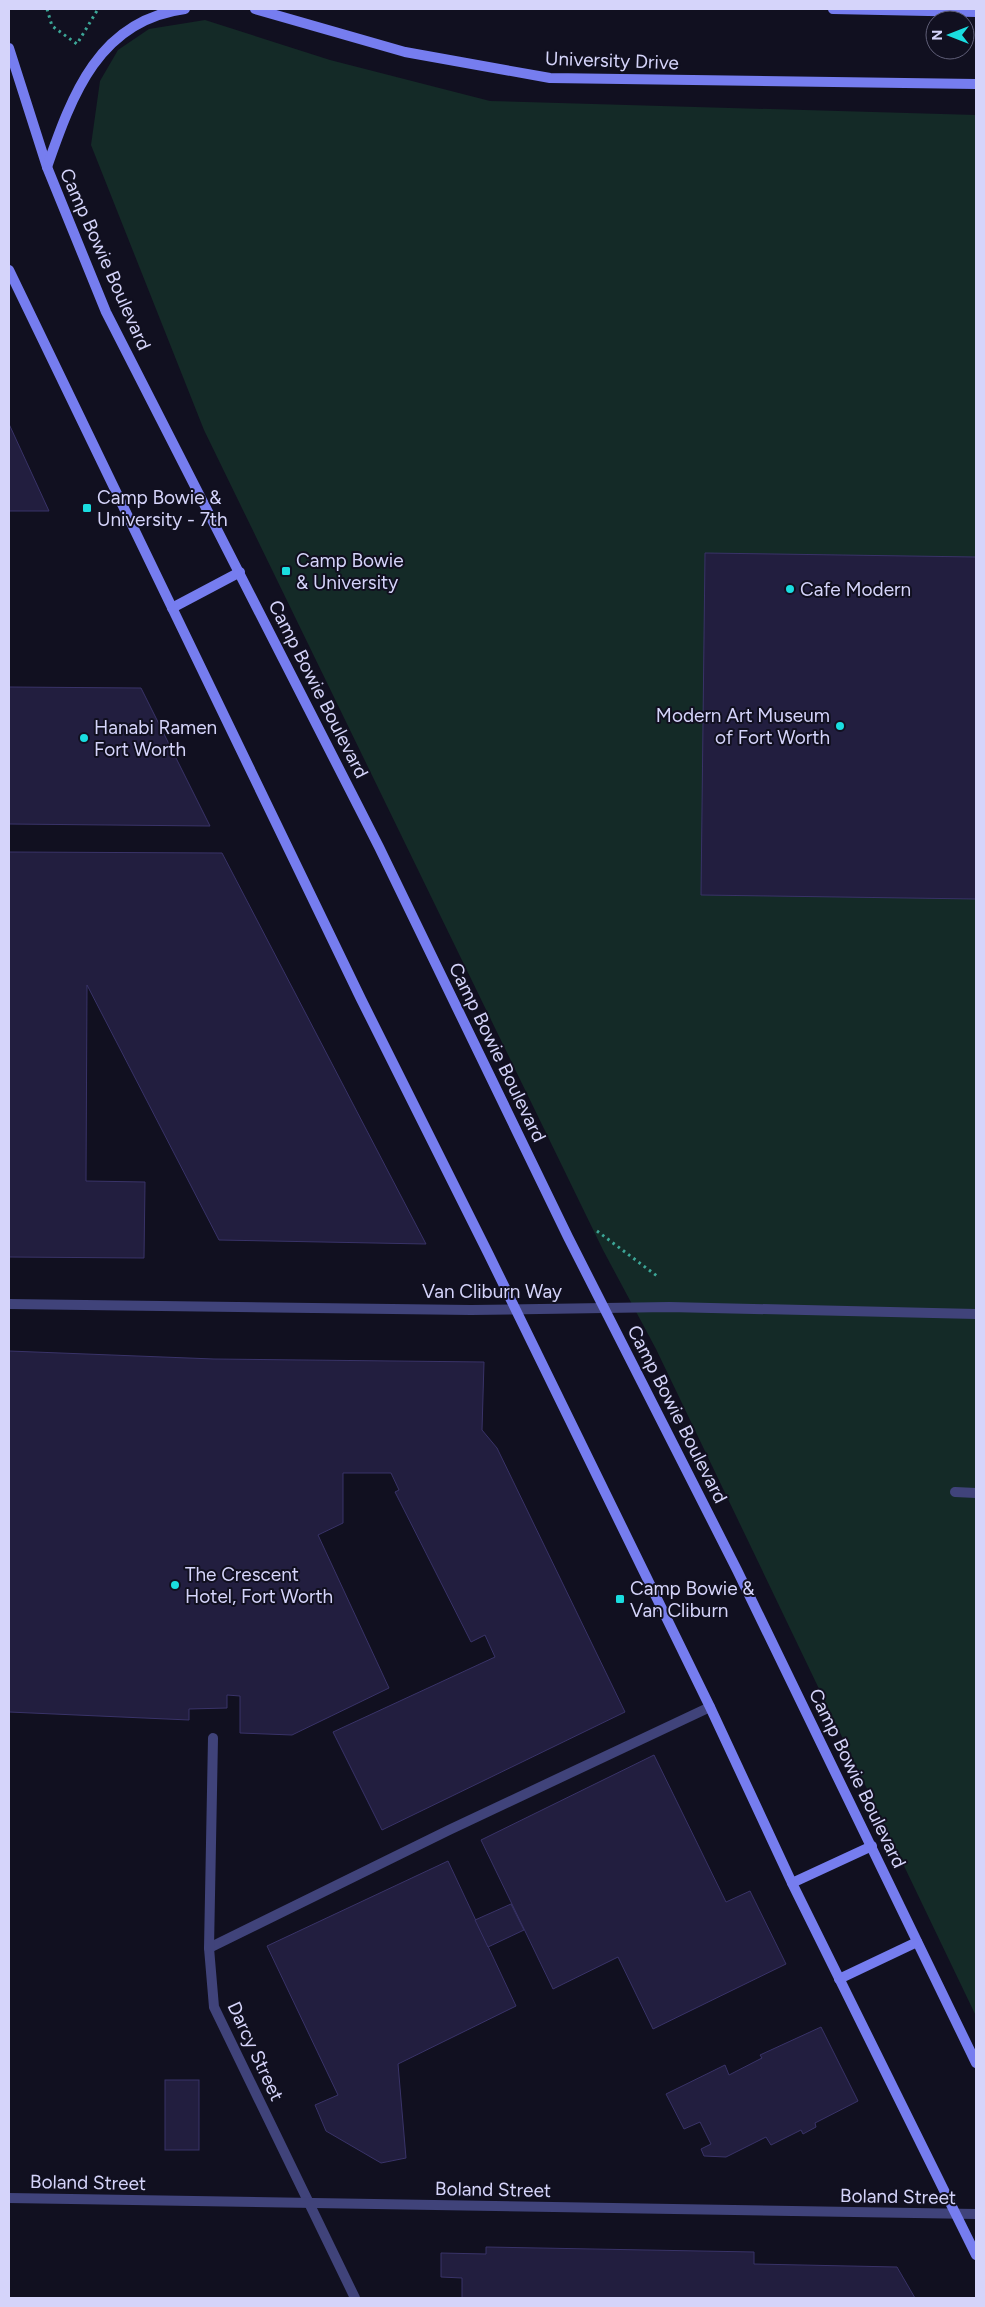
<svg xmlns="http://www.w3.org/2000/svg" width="985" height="2307" font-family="Figtree,sans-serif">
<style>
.green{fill:#142a27}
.building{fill:#221e3f;stroke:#393368}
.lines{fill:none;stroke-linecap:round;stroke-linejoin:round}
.path{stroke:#3ca697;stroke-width:3;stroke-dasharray:2.5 4;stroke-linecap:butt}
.service{stroke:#40437a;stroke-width:10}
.minor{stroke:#40437a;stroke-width:10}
.secondary{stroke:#767def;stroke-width:10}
.poi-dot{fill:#1adde0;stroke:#111020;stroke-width:2}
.labels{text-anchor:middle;stroke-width:4;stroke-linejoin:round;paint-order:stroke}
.street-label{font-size:19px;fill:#d5d4fa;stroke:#111020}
.poi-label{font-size:19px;fill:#d5d4fa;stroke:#111020;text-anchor:start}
</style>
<rect width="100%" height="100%" fill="#111020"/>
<path class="green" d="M205,20L330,60L490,101L976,115V2016L656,1349L603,1250L204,430L91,145L100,81L118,50L149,29Z"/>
<g class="building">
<path d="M9,424L49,511H9Z"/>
<path d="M705,553L976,557V899L701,895Z"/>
<path d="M9,687L141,688L210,826L9,824Z"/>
<path d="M9,852L222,853L426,1244L219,1240L87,985L86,1181L145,1182L144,1258L9,1257Z"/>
<path d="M9,1351L214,1359L484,1362L482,1430L497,1448L625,1712L382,1830L333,1732L495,1657L485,1635L471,1642L395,1492L399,1490L391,1473H343V1523L318,1535L389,1688L292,1735L240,1733V1696L227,1695V1708L189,1709V1720L9,1712Z"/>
<path d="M654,1755L726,1902L750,1891L786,1964L653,2029L618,1957L553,1989L481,1840Z"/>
<path d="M448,1861L516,2006L398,2064L406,2158L381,2163L326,2131L315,2105L338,2095L267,1946Z"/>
<path d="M511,1904L524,1930L488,1947L475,1920Z"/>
<path d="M821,2027L858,2101L815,2123L816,2127L803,2134L801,2130L771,2145L766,2137L726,2157L704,2156L701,2149L711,2144L700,2122L684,2129L666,2094L725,2065L729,2075L762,2058L760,2055Z"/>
<rect x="165" y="2080" width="34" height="70"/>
<path d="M486,2247L754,2252V2264L897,2267L915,2298H462V2278L441,2277V2253L486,2254Z"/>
</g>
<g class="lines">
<g class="path">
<path d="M47,9L52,26L77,44L98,9"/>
<path d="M597,1231L657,1276"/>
</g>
<g class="service">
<path d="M955,1492L976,1493"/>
<path d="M209,1948L449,1830L710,1707"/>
</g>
<g class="minor">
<path d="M9,1304L471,1310L669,1307L976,1314"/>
<path d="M213,1738L209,1948L214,2007L355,2298"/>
<path d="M9,2198L976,2214"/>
</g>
<g class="secondary">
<path d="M255,9L405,52L550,78L976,84"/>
<path d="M833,9L976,12"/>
<path d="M9,48L47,167L106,312L379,847L568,1237L737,1570L976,2063"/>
<path d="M47,167C72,95 99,20 185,9"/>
<path d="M9,270L361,999L488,1253L710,1707L792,1883L976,2255"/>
<path d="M172,608L240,572"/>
<path d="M792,1883L872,1846"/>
<path d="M839,1979L917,1942"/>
</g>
</g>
<g class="poi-dot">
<rect x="82" y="503" width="10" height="10" rx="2.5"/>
<rect x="281" y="566" width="10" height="10" rx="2.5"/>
<circle cx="790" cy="589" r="5"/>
<circle cx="840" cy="726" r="5"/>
<circle cx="84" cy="738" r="5"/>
<circle cx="175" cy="1585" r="5"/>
<rect x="615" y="1594" width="10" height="10" rx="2.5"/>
</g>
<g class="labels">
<g class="street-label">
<text transform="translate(612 60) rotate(2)" y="7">University Drive</text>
<text transform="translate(106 259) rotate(66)" y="7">Camp Bowie Boulevard</text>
<text transform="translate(319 689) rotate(63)" y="7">Camp Bowie Boulevard</text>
<text transform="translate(498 1052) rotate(64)" y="7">Camp Bowie Boulevard</text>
<text x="492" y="1298">Van Cliburn Way</text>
<text transform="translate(678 1414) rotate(63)" y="7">Camp Bowie Boulevard</text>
<text transform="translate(858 1778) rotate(64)" y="7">Camp Bowie Boulevard</text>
<text transform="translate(256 2051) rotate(65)" y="7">Darcy Street</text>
<text transform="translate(88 2182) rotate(1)" y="7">Boland Street</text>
<text transform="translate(493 2189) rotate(1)" y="7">Boland Street</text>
<text transform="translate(898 2196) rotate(1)" y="7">Boland Street</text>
</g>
<g class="poi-label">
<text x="97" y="504">Camp Bowie &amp;<tspan x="97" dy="22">University - 7th</tspan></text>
<text x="296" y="567">Camp Bowie<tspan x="296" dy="22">&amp; University</tspan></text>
<text x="800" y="596">Cafe Modern</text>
<text x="830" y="722" text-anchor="end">Modern Art Museum<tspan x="830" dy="22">of Fort Worth</tspan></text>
<text x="94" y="734">Hanabi Ramen<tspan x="94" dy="22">Fort Worth</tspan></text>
<text x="185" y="1581">The Crescent<tspan x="185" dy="22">Hotel, Fort Worth</tspan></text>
<text x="630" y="1595">Camp Bowie &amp;<tspan x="630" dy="22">Van Cliburn</tspan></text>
</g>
</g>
<rect width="985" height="2307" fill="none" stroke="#d5d4fa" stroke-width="20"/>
<g transform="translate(950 35) rotate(270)"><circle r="24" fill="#111020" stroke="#5f5e77"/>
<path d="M0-4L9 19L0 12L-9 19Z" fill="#1adde0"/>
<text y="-8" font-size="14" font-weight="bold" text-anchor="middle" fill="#d5d4fa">N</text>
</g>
</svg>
